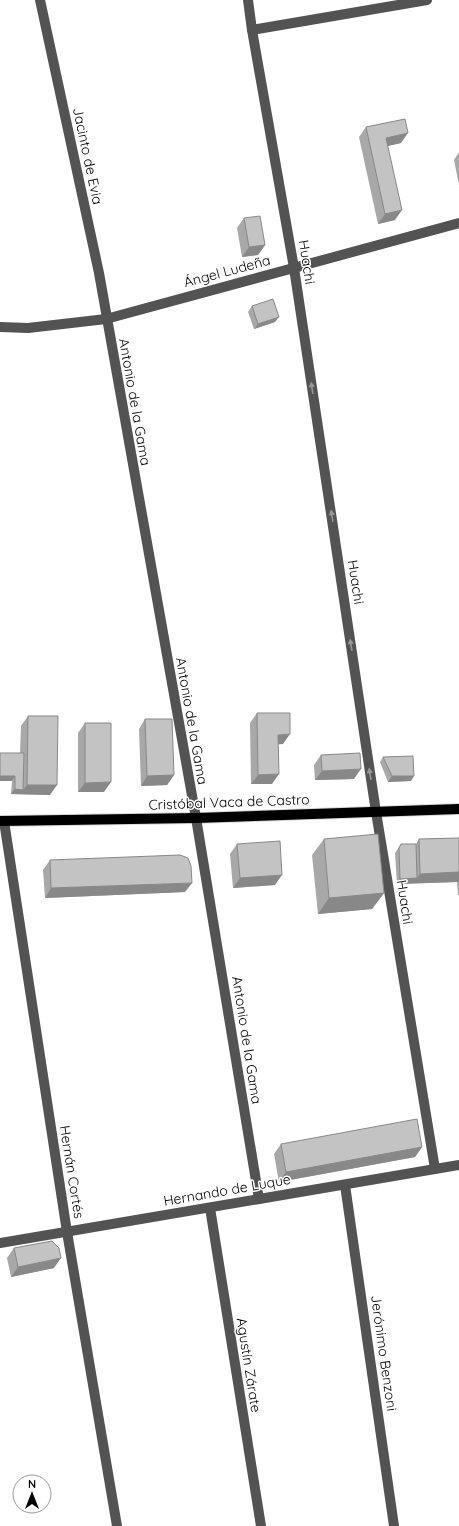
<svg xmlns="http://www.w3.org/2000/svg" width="459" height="1526" font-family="Quicksand,sans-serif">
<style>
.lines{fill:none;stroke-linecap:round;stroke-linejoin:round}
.major-casing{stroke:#dbdbdb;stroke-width:12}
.minor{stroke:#535353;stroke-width:10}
.major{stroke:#000;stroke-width:10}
.wall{fill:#a8a8a8}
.shaded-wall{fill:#888}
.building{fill:#c3c3c3;stroke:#888}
.oneway{fill:#989898}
.labels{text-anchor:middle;stroke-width:3;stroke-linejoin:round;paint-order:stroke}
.street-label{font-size:14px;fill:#000;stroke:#fff}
</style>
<rect width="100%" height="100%" fill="#fff"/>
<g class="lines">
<defs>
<path id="major" d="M0,821L196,818L459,809"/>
</defs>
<use href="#major" class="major-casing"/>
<g class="minor">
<path d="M40,0L99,273L196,818L259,1199"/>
<path d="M248,0L252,30L294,268L376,812L435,1169"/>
<path d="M252,30L427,0"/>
<path d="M0,327L28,328L106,319L459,223"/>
<path d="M4,821L67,1232L117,1526"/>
<path d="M345,1185L394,1526"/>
<path d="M210,1208L261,1526"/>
<path d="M0,1243L459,1165"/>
</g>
<use href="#major" class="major"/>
</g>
<g class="wall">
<path d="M366,127L401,143L387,146L395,220L378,224L359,137Z"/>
<path d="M459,152V185L454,160Z"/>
<path d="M244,218L265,245L258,255L242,257L237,228Z"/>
<path d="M252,306L275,322L254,329L248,312Z"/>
<path d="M257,713L283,744H278L272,784H251L250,723Z"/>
<path d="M28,716L50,795L11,794L12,781H0L20,753L21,726Z"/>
<path d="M145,719L174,775L167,785L141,786L139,729Z"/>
<path d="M85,723L104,792H78V733Z"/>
<path d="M321,755L354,779L315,780L314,765Z"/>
<path d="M383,757L411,781L388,782L380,762Z"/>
<path d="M459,838V895H458L457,882L397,884L395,853L401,844H416L419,839Z"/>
<path d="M324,839L384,893L372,909L318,914L312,855Z"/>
<path d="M237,844L275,885L233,888L230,854Z"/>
<path d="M50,860L185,892L45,898L43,870Z"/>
<path d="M281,1144L422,1147L415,1157L279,1182L274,1154Z"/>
<path d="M14,1248L54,1268L11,1277L7,1258Z"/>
</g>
<g class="shaded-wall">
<path d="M408,133L401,143L379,148L386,138Z"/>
<path d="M402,210L395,220L378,224L385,214Z"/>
<path d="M265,245L258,255L242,257L249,247Z"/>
<path d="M279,317L275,322L254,329L258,324Z"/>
<path d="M290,734L283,744L271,745L278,735Z"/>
<path d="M361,769L354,779L315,780L322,771Z"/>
<path d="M279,774L272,784H251L258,775Z"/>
<path d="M174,775L167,785L141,786L147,776Z"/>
<path d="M0,776H15L12,781H0Z"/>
<path d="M392,776H414L411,781L388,782Z"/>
<path d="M111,782L104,792H78L85,783Z"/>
<path d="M27,785H57L50,795L11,794L15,789L23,790Z"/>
<path d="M459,872V880L458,882L397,884L400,879L417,878L420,874Z"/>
<path d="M282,875L275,885L233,888L240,878Z"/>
<path d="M192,883L185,892L45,898L51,888Z"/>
<path d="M384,893L372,909L318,914L329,898Z"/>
<path d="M422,1147L415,1157L279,1182L286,1172Z"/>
<path d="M61,1258L54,1268L11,1277L18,1267Z"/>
</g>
<g class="building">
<path d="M405,119L408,133L386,138L402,210L385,214L366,127Z"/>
<path d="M260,216L265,245L249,247L244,218Z"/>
<path d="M273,299L279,317L258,324L252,306Z"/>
<path d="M257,713H290V734L278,735L279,774L258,775Z"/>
<path d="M28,716H58L57,785H27Z"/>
<path d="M145,719H172L174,775L147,776Z"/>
<path d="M85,723H111V782L85,783Z"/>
<path d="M0,753H24L23,790L15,789V776H0Z"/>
<path d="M360,753L361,769L322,771L321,755Z"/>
<path d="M413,756L414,776H392L383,757Z"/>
<path d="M378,834L384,893L329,898L324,839Z"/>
<path d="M459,838V872L420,874L419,839Z"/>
<path d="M280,841L282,875L240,878L237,844Z"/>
<path d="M401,844H416L417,878L400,879L399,848Z"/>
<path d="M180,855L188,858L191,866L192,883L51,888L50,860Z"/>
<path d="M417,1119L422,1147L286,1172L281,1144Z"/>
<path d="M52,1241L59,1248L61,1258L18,1267L14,1248Z"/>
</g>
<defs><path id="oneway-solid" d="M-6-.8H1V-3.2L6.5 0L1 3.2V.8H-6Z"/></defs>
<g class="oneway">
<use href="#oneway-solid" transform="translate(312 388) rotate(-99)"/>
<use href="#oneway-solid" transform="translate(332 516) rotate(-99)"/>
<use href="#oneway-solid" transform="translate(351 645) rotate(-99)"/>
<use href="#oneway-solid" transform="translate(370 774) rotate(-99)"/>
</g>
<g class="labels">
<g class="street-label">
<text transform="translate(88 156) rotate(78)" y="5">Jacinto de Evia</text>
<text transform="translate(307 262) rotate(81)" y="5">Huachi</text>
<text transform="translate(227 271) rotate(-15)" y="5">Ángel Ludeña</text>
<text transform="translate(135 402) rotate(80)" y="5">Antonio de la Gama</text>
<text transform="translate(356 582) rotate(81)" y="5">Huachi</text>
<text transform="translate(192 721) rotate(80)" y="5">Antonio de la Gama</text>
<text transform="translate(229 802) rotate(-2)" y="5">Cristóbal Vaca de Castro</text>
<text transform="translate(405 902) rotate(81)" y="5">Huachi</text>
<text transform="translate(247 1040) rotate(81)" y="5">Antonio de la Gama</text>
<text transform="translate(72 1172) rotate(81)" y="5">Hernán Cortés</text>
<text transform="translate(227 1190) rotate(-10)" y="5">Hernando de Luque</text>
<text transform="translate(384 1353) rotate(82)" y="5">Jerónimo Benzoni</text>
<text transform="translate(249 1365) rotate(81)" y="5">Agustín Zárate</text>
</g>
</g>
<g transform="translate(32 1494)"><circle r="19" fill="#ffffff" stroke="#999999"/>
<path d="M0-3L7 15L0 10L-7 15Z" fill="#000000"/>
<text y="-6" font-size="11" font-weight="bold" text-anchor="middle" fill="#000000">N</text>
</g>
</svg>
